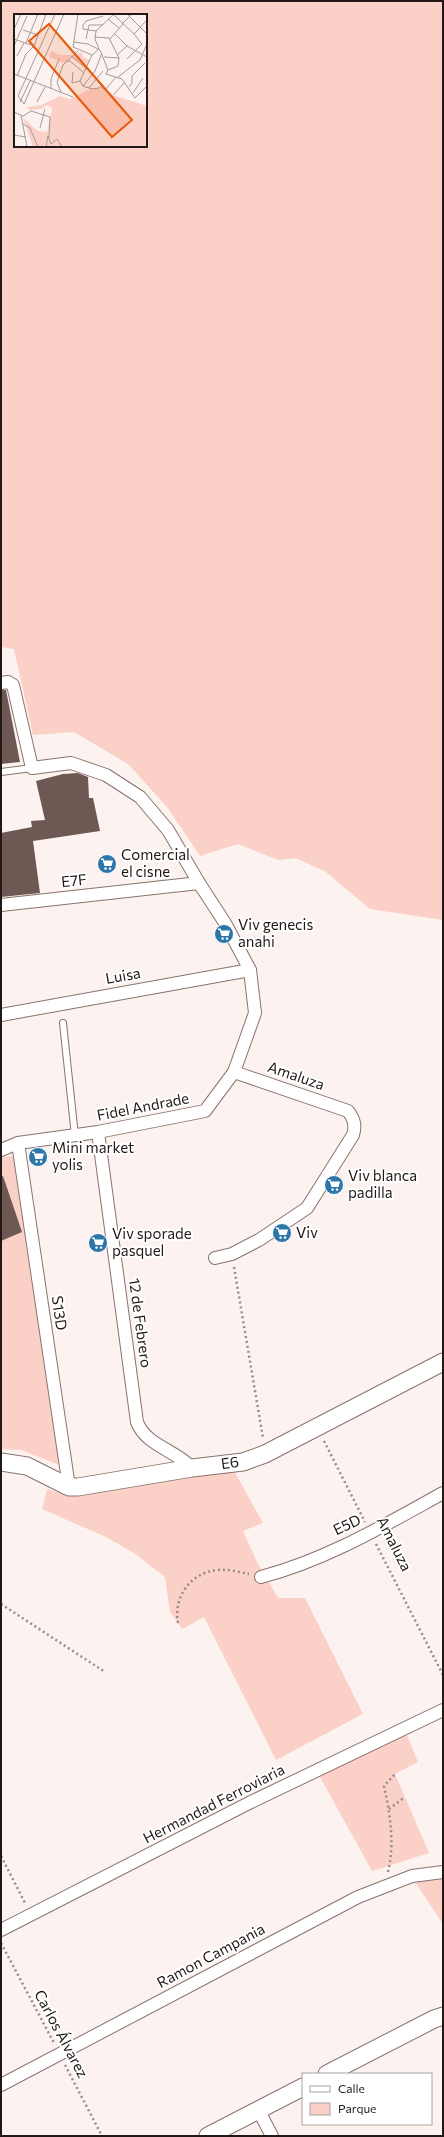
<svg xmlns="http://www.w3.org/2000/svg" width="444" height="2137" font-family="Commissioner,sans-serif">
<style>
.green{fill:#fbd0c7;fill-rule:evenodd}
.building{fill:#6d5853}
.lines{fill:none;stroke-linecap:round;stroke-linejoin:round}
.lane-casing{stroke:#89736d;stroke-width:8}
.street-casing{stroke:#89736d;stroke-width:14}
.secondary-casing{stroke:#89736d;stroke-width:19}
.path{stroke:#968c8a;stroke-width:2.5;stroke-dasharray:2 3;stroke-linecap:butt}
.lane{stroke:#fff;stroke-width:6}
.street{stroke:#fff;stroke-width:12}
.secondary{stroke:#fff;stroke-width:17}
.labels{text-anchor:middle;stroke-width:4;stroke-linejoin:round;paint-order:stroke}
.poi-label{font-size:15px;fill:#221917;stroke:#fff;text-anchor:start}
.street-label{font-size:15px;fill:#221917;stroke:#fff}
.inset-road{fill:none;stroke:#a59b99;stroke-width:1}
.view{fill:#e8590c;fill-opacity:0.15;stroke:#e8590c;stroke-width:2}
.inset-edge{fill:none;stroke:#221917;stroke-width:2}
</style>
<rect width="100%" height="100%" fill="#fcf2ef"/>
<g class="green">
<path d="M1,1H443V920L370,909L326,872L296,858L278,860L238,844L200,856L167,807L128,764L74,732L33,735L14,649L1,647ZM15,15H146V146H15Z"/>
<path d="M15,1156L62,1466L21,1450L1,1449V1157Z"/>
<path d="M233,1469L263,1523L243,1531L257,1562L278,1598H305L363,1714L276,1760L204,1617L182,1629L170,1612L165,1577L134,1553L106,1537L42,1509L47,1489L66,1495L80,1494Z"/>
<path d="M406,1733L418,1762L395,1774L429,1853L372,1871L319,1775Z"/>
<path d="M443,1877V1924L415,1882L428,1878Z"/>
</g>
<g class="building">
<path d="M1,690H6L20,762L1,764Z"/>
<path d="M78,773L88,777L89,798H93L100,831L33,841L40,893L1,897V833L32,827L31,821L45,820L36,781L63,774Z"/>
<path d="M3,1176L22,1232L1,1241V1177Z"/>
</g>
<g class="lines">
<defs>
<g id="lane">
<path d="M1,772L32,768"/>
<path d="M63,1023L75,1136"/>
</g>
<g id="street">
<path d="M1,683L8,682L13,685L32,768L71,763L106,775L140,797L168,830L199,883L225,923L250,970L255,1013L234,1072L205,1111L98,1132L18,1143L1,1150"/>
<path d="M1,905L199,883"/>
<path d="M1,1015L250,970"/>
<path d="M98,1132L137,1422C146,1446 176,1450 192,1468"/>
<path d="M18,1143L69,1487"/>
<path d="M215,1258L232,1254L259,1240L307,1208L353,1135C356,1125 354,1119 348,1111L234,1072"/>
<path d="M261,1577C326,1560 385,1525 443,1493"/>
<path d="M1,1930L251,1802L443,1710"/>
<path d="M1,2085L358,1897L412,1876L443,1872"/>
<path d="M262,2117L272,2136"/>
</g>
<g id="secondary">
<path d="M1,1462L27,1466L69,1487H78L192,1468L243,1462L265,1454L443,1362"/>
<path d="M327,2074L434,2019L443,2016"/>
<path d="M208,2136L303,2087"/>
</g>
</defs>
<use href="#lane" class="lane-casing"/>
<use href="#street" class="street-casing"/>
<use href="#secondary" class="secondary-casing"/>
<g class="path">
<path d="M234,1267L263,1438"/>
<path d="M324,1441L365,1522"/>
<path d="M376,1544L443,1675"/>
<path d="M1,1604L105,1672"/>
<path d="M178,1623C173,1598 190,1572 218,1570C228,1569 239,1572 249,1574"/>
<path d="M389,1809L405,1797"/>
<path d="M1,1856L25,1903"/>
<path d="M388,1872C395,1843 390,1814 384,1786L395,1774"/>
<path d="M1,1943L54,2043"/>
<path d="M65,2065L102,2136"/>
</g>
<use href="#lane" class="lane"/>
<use href="#street" class="street"/>
<use href="#secondary" class="secondary"/>
</g>
<defs>
<symbol id="supermarket-disc" viewBox="-11 -11 22 22"><circle r="9.5" fill="#2c76a9" stroke="#fff"/><path d="M-6-5.5h2.5l.6 2H6L4.5 2H-2.5L-4.4-4H-6ZM-1.5 3.2a1.3 1.3 0 1 0 .1 0ZM3 3.2a1.3 1.3 0 1 0 .1 0Z" fill="#fff"/></symbol>
</defs>
<g fill-rule="evenodd">
<use href="#supermarket-disc" x="96" y="853" width="22" height="22"/>
<use href="#supermarket-disc" x="213" y="923" width="22" height="22"/>
<use href="#supermarket-disc" x="27" y="1146" width="22" height="22"/>
<use href="#supermarket-disc" x="323" y="1174" width="22" height="22"/>
<use href="#supermarket-disc" x="271" y="1222" width="22" height="22"/>
<use href="#supermarket-disc" x="87" y="1232" width="22" height="22"/>
</g>
<g class="labels">
<g class="poi-label">
<text x="121" y="860">Comercial<tspan x="121" dy="17">el cisne</tspan></text>
<text x="238" y="930">Viv genecis<tspan x="238" dy="17">anahi</tspan></text>
<text x="52" y="1153">Mini market<tspan x="52" dy="17">yolis</tspan></text>
<text x="348" y="1181">Viv blanca<tspan x="348" dy="17">padilla</tspan></text>
<text x="296" y="1238">Viv</text>
<text x="112" y="1239">Viv sporade<tspan x="112" dy="17">pasquel</tspan></text>
</g>
<g class="street-label">
<text transform="translate(74 881) rotate(-6)" y="5">E7F</text>
<text transform="translate(123 976) rotate(-10)" y="5">Luisa</text>
<text transform="translate(296 1076) rotate(19)" y="5">Amaluza</text>
<text transform="translate(143 1107) rotate(-11)" y="5">Fidel Andrade</text>
<text transform="translate(59 1313) rotate(82)" y="5">S13D</text>
<text transform="translate(140 1323) rotate(82)" y="5">12 de Febrero</text>
<text transform="translate(230 1463) rotate(-8)" y="5">E6</text>
<text transform="translate(347 1525) rotate(-25)" y="5">E5D</text>
<text transform="translate(394 1544) rotate(63)" y="5">Amaluza</text>
<text transform="translate(214 1804) rotate(-27)" y="5">Hermandad Ferroviaria</text>
<text transform="translate(211 1956) rotate(-28)" y="5">Ramon Campania</text>
<text transform="translate(61 2034) rotate(62)" y="5">Carlos Álvarez</text>
</g>
</g>
<g transform="translate(14 14)">
<rect width="133" height="133" fill="#fcf2ef"/>
<path d="M37,37L46,41H58L50,49L35,43ZM68,38L69,43L76,46L72,54L58,42ZM88,74L102,82L133,92V133H19L9,104L24,117L33,118L38,94L33,91L28,95L15,96L13,93L27,91L46,82L56,85L76,75Z" fill="#fbd0c7"/>
<path class="inset-road" d="M41,0L4,82L10,90L50,0M64,0L59,33L78,41L85,35L81,25L82,17L100,0M113,0L133,20M100,1L120,20M94,5L105,14M108,10L118,0M0,15L7,0M9,16L24,21M82,17L69,15V11L72,7L89,2M101,20L113,32L133,43M81,23L95,24L105,44L104,52L94,56M0,25L17,31M72,25L75,11H89M96,25L109,10M60,28L74,30L86,36L94,56L92,60L108,65L121,84L133,72M12,29L24,0M0,32L13,2M78,41L66,67L69,72L78,75L85,74L89,70M103,41L113,32M3,42L10,29M57,42L73,55M90,43L105,44M113,45L128,30L120,20L133,6M52,47H56L70,59M59,58L58,69L66,67M0,60L59,83M3,62L12,40L20,32L32,0M104,63L126,46L133,30M69,72L81,57L88,39M87,73L91,76L102,63M115,73L118,69V62L131,49M75,74L89,57M37,75V65L45,45M47,78L43,68L49,51L64,37M119,79L129,64M100,80L111,68M6,88L16,67M23,88L31,73M0,98L9,102L17,97L36,103L35,123M7,101L13,133M9,110L16,114L24,133M26,114L31,95M0,121L12,123M32,133L34,122L37,130L43,125L48,133"/>
<path class="view" d="M35,10L118,106L98,123L15,27Z"/>
<rect width="133" height="133" class="inset-edge"/>
</g>
<rect width="444" height="2137" fill="none" stroke="#221917" stroke-width="4"/>
<rect x="302" y="2073" width="130" height="52" fill="#ffffff" stroke="#a7a3a2"/>
<rect x="310" y="2086" width="20" height="6" fill="#ffffff" stroke="#a7a3a2"/>
<text x="338" y="2093" font-size="12" fill="#221917">Calle</text>
<rect x="310" y="2103" width="20" height="12" fill="#fbd0c7" stroke="#a7a3a2"/>
<text x="338" y="2113" font-size="12" fill="#221917">Parque</text>
</svg>
